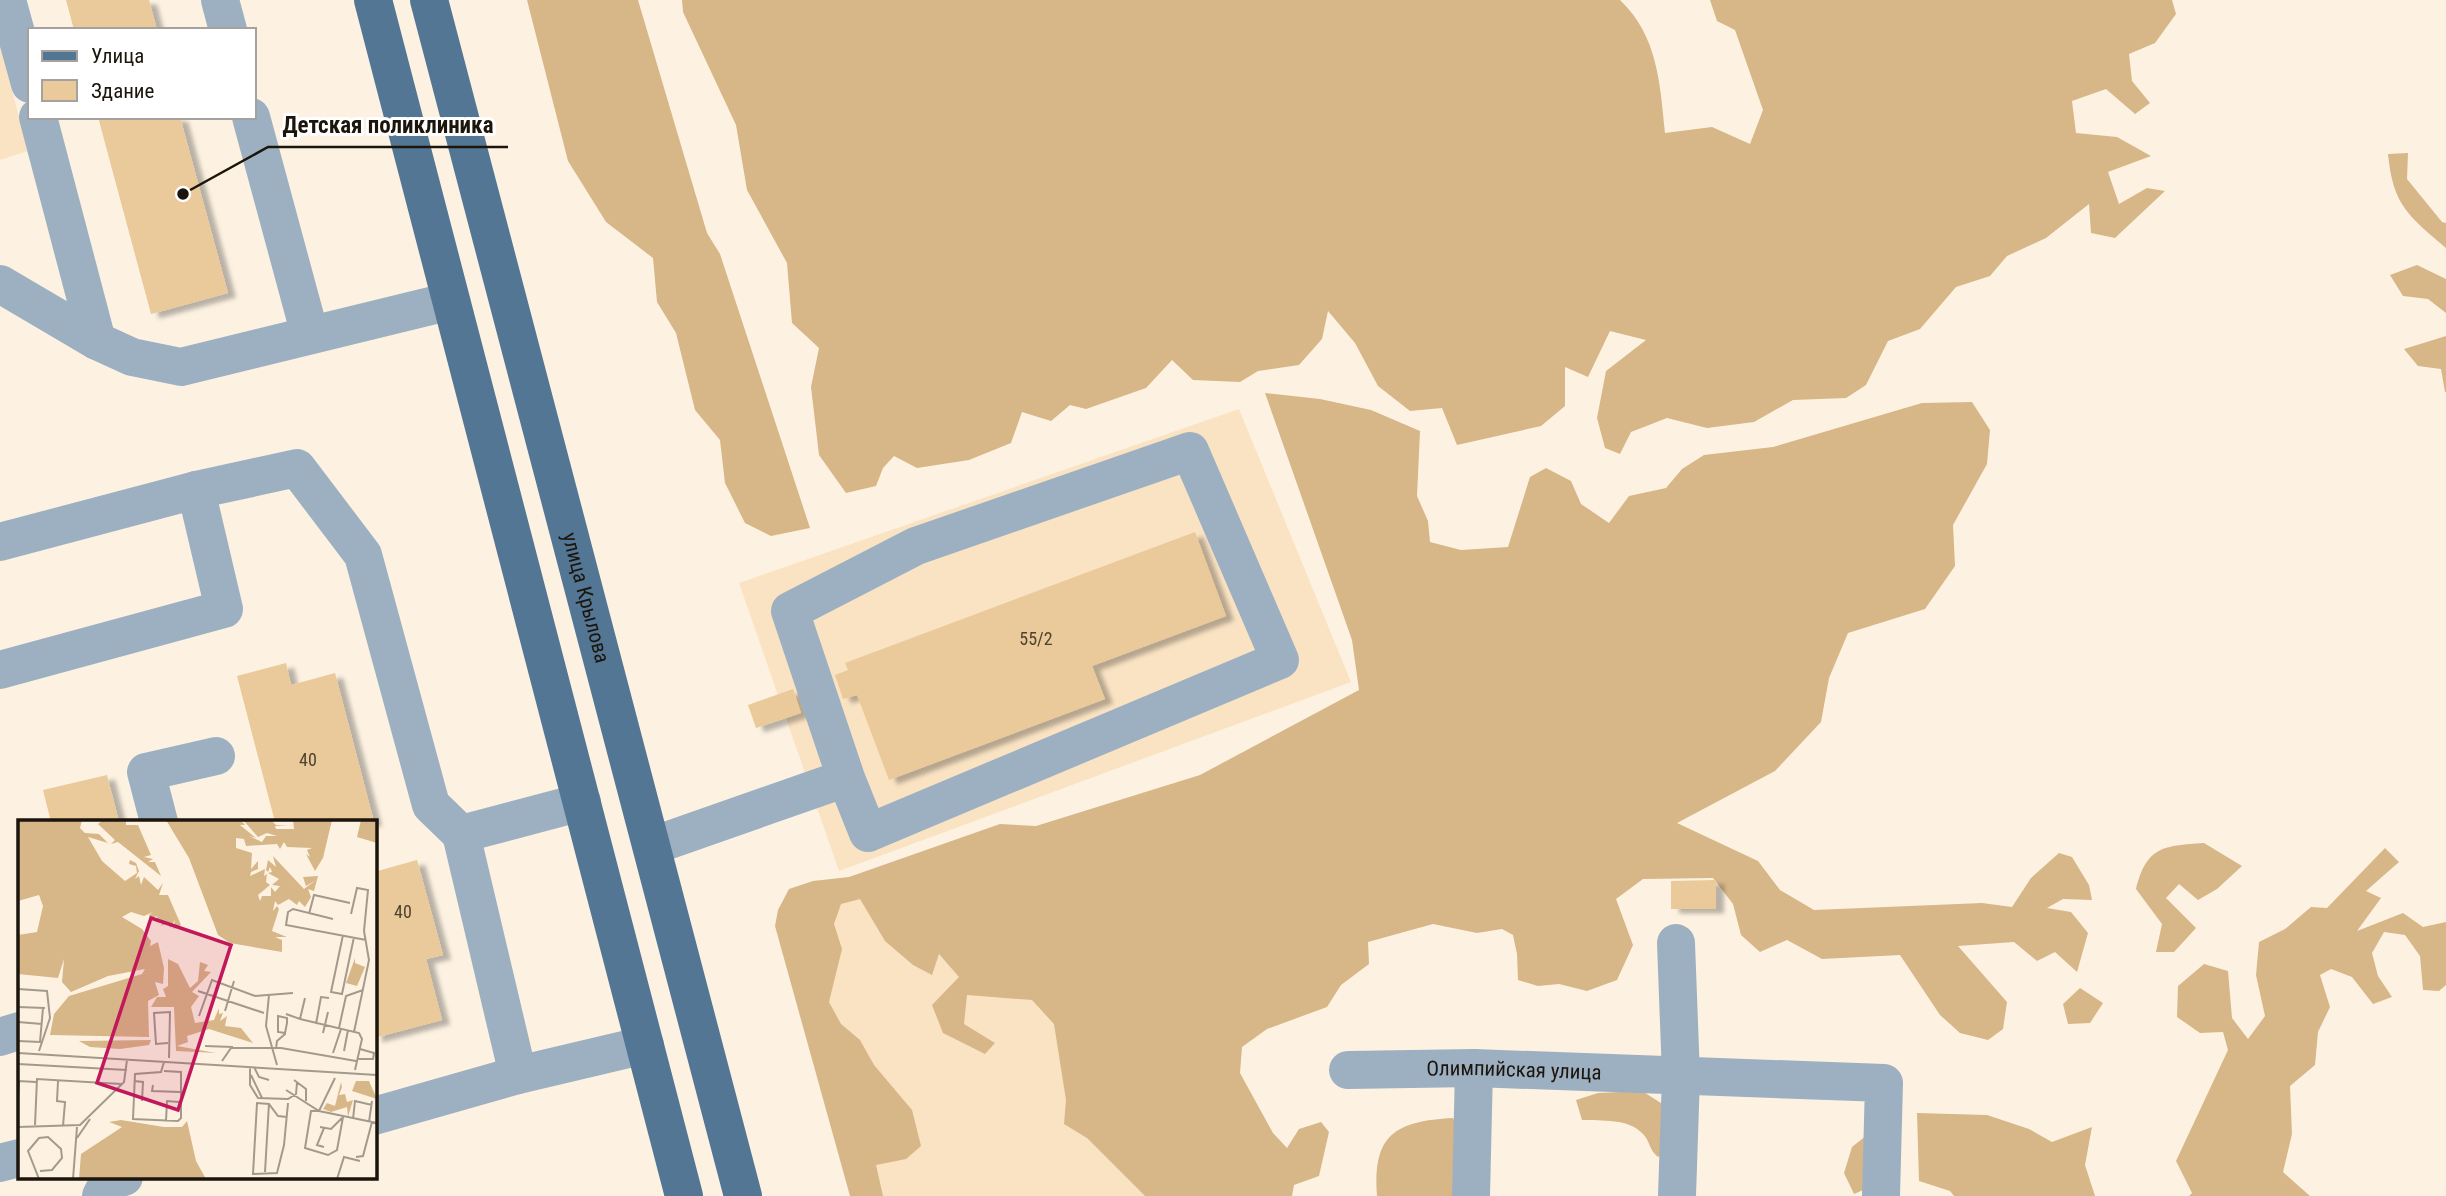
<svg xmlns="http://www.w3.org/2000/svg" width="2446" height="1196" viewBox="0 0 2446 1196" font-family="'Roboto Condensed',sans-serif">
<defs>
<filter id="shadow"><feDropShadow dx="8" dy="4.5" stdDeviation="2" flood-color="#0004"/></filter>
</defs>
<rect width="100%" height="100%" fill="#fdf2e2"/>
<g fill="#fae3c3">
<polygon points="0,45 28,151 0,160"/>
<polygon points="1239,409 1351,682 839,871 739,583"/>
<polygon points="1031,831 1087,1138 1145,1196 860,1196 782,938 840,889"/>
</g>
<g fill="#d7b687">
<polygon points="527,0 638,0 707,233 720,254 810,528 771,536 745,523 725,483 720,440 695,410 676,333 657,302 653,258 606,222 568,161"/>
<path d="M 682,0 L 1620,0 C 1658,36 1660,84 1665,133 L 1712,127 L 1750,144 L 1763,110 L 1735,30 L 1717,21 L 1710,0 L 2172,0 L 2176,14 L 2155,43 L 2129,54 L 2132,81 L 2150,103 L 2135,114 L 2106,89 L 2072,101 L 2076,133 L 2117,137 L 2151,156 L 2108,172 L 2119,204 L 2147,188 L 2165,191 L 2115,238 L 2091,233 L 2089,204 L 2046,238 L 2007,256 L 1990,276 L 1956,287 L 1920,329 L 1888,341 L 1866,385 L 1846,398 L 1793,400 L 1754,422 L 1707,428 L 1667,418 L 1631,432 L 1620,454 L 1605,448 L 1597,418 L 1606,371 L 1646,340 L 1610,331 L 1588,377 L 1565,367 L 1565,406 L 1541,426 L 1457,445 L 1442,408 L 1410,411 L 1378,386 L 1355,343 L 1328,311 L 1322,339 L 1299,365 L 1258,371 L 1240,382 L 1193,380 L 1172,360 L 1146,388 L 1086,409 L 1070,405 L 1051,421 L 1022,412 L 1011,443 L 969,460 L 917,468 L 894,456 L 883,468 L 876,486 L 846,493 L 819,455 L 811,387 L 819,348 L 792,323 L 787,263 L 747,190 L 736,125 L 683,12 Z"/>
<path d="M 2408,153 L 2407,179 L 2442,222 L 2446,223 L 2446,248 C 2409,216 2393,206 2388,154 Z"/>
<polygon points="2417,265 2446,279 2446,313 2428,299 2403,296 2390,275"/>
<polygon points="2446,336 2446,392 2445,392 2441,369 2418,366 2404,349"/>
<polygon points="1265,393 1320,399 1371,410 1420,431 1417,496 1428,521 1430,542 1461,550 1508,547 1530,477 1546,468 1571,481 1581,504 1609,523 1629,496 1666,488 1682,469 1704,455 1773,447 1922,403 1972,402 1990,430 1987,464 1953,525 1955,566 1925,609 1848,633 1829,678 1821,722 1775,771 1677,823 1758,861 1780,890 1814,910 1982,903 2012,907 2031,878 2059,853 2072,857 2089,885 2092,900 2063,899 2047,908 2071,912 2088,933 2077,972 2055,952 2037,961 2014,942 1958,946 2007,1002 2003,1029 1988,1040 1960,1033 1940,1015 1900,955 1822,959 1787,940 1760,952 1741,935 1733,904 1713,878 1643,879 1616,899 1633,945 1617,980 1587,991 1559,984 1538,986 1518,980 1517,954 1513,935 1502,929 1477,933 1433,924 1368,942 1369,964 1341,985 1327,1007 1267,1029 1242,1047 1240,1073 1273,1133 1287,1148 1299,1129 1321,1122 1329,1132 1319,1176 1294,1185 1292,1196 1145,1196 1087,1138 1064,1124 1066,1100 1054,1024 1032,1000 967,995 964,1024 995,1043 985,1054 943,1033 932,1005 959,977 939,954 932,975 913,965 885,941 860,899 841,904 834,924 842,949 829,1002 841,1024 860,1040 874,1065 912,1110 921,1146 906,1159 876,1165 883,1196 850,1196 775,926 778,910 789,889 813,881 849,877 1000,824 1036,826 1200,775 1359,690 1352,640"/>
<path d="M 2204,843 L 2242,866 L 2217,889 L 2198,900 L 2179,884 L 2166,898 L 2196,928 L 2174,952 L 2156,952 L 2162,924 L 2136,889 C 2147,846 2163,846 2204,843 Z"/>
<polygon points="2385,848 2399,862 2366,891 2381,898 2357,931 2403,913 2423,927 2446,922 2446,985 2439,991 2423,990 2420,956 2405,935 2384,932 2372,953 2378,976 2392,997 2373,1004 2352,977 2331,969 2320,975 2330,1007 2318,1032 2315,1065 2290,1086 2292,1134 2283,1172 2310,1196 2189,1196 2192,1193 2176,1161 2228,1050 2223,1032 2200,1033 2177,1017 2178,986 2204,964 2228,971 2232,1018 2248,1039 2265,1016 2256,975 2259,942 2285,929 2311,907 2327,908"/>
<polygon points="2080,988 2103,1003 2090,1023 2068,1024 2063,1004"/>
<path d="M 1642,1091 L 1672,1110 L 1672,1150 L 1658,1157 C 1649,1150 1650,1141 1643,1134 C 1628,1118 1602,1121 1582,1120 L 1576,1100 L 1598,1093 Z"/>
<polygon points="1917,1113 1987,1115 2029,1129 2052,1142 2092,1127 2085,1165 2095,1196 1954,1196 1950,1191 1919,1181"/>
<path d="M 1453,1118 L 1465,1141 L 1462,1196 L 1377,1196 C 1372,1135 1395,1121 1453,1118 Z"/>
<polygon points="1867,1135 1870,1187 1854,1194 1844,1173 1852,1147"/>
</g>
<g fill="#eac99a" filter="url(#shadow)">
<polygon points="66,0 149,0 157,30 74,30"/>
<polygon points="98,117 180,117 228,293 151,314"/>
<polygon points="1195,532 1226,616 1092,666 1105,699 889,780 857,695 843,699 835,675 848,670 845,663"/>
<polygon points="286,663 291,685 335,673 374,822 275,822 237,676"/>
<polygon points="793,689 801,713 756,728 748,705"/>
<polygon points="107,775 119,822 51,822 43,790"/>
<polygon points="417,860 443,955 426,959 442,1020 374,1038 374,872"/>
<polygon points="1716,880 1716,909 1671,909 1671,881"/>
</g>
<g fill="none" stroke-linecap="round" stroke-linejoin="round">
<g stroke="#9db0c1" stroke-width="38">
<polyline points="7,0 30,84"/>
<polyline points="220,0 228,30"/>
<polyline points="38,117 97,341"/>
<polyline points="251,117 310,335"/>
<polyline points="0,284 97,341 132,357 181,367 451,301"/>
<polyline points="0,542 196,490 297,468 363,555 431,805 461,834 582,802"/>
<polyline points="0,670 224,609 196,490"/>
<polyline points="159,822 146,772 216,756"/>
<polyline points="652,846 846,778 868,833 1280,660 1190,451 916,546 790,611 846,778"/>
<polyline points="1676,943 1681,1076 1677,1196"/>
<polyline points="0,1037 19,1031"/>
<path id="s1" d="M 1348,1070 L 1474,1068 L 1884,1083 L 1881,1196"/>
<polyline points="518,1075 645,1045"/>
<polyline points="374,1116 518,1075 461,834"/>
<polyline points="0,1163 19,1158"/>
<polyline points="101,1196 109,1181 124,1177"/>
<polyline points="1471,1196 1474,1068"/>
</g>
<g stroke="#547695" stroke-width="38">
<polyline points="373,0 684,1196"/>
<path id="s2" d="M 429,0 L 743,1196"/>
</g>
</g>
<g text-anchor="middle" stroke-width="6" stroke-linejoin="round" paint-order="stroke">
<g font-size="18" fill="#4f4230">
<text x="1036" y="645">55/2</text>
<text x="308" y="766">40</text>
<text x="403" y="918">40</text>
</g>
<g font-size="21" fill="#1b150c" stroke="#fff">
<text dy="7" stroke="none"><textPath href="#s2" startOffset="618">улица Крылова</textPath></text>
<text dy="7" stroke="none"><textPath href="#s1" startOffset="166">Олимпийская улица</textPath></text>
</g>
</g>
<g transform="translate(18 820)">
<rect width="359" height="359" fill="#fdf2e2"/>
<path d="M 0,0 L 64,0 L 62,8 L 67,13 L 81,14 L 90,23 L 70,17 L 84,41 L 107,61 L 119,53 L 118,46 L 111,44 L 112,40 L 118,43 L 121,51 L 117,59 L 121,56 L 123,65 L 126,57 L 140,70 L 145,63 L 141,75 L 150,75 L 163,105 L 155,109 L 157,100 L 152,108 L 151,103 L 142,106 L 148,101 L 144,104 L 138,96 L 134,100 L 131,95 L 135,92 L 126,96 L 113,92 L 104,97 L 124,109 L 133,121 L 132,126 L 140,122 L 146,148 L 145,164 L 137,162 L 141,175 L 130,181 L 131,217 L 32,215 L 36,194 L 51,176 L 124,154 L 127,149 L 90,156 L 53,172 L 44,162 L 46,139 L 40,158 L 0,154 L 0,115 L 19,112 L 25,86 L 21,75 L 0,81 ZM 85,0 L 108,0 L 108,5 L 120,5 L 133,35 L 126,37 L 135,39 L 130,42 L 137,42 L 143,56 L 100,22 L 93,24 L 97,20 L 80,4 ZM 148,0 L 223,0 L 227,5 L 222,5 L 238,18 L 231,16 L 244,22 L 248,16 L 259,16 L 249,13 L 240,17 L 225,0 L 253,0 L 258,5 L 270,5 L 257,6 L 258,9 L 276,9 L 275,0 L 314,0 L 305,38 L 297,51 L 288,34 L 292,37 L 289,30 L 294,28 L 269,27 L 266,22 L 262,29 L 259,24 L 228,26 L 226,19 L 218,18 L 218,28 L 234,33 L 233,49 L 240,41 L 240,49 L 233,52 L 232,56 L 247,49 L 246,56 L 249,54 L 248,62 L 252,65 L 240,75 L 242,81 L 244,76 L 253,76 L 253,67 L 257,72 L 262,66 L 254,65 L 261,59 L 250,53 L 254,52 L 252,47 L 250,52 L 248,50 L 250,40 L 258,47 L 255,36 L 286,69 L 298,60 L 288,66 L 285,57 L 300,56 L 296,71 L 290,69 L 293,77 L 287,87 L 281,81 L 279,85 L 271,79 L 260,85 L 257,81 L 255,91 L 259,86 L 261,89 L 254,111 L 269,117 L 257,117 L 264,120 L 264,132 L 212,123 L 200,115 L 171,38 ZM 343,0 L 359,0 L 359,23 L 339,17 ZM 337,138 L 337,143 L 347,147 L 339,166 L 328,163 ZM 150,139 L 160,144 L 172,168 L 180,161 L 182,142 L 190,145 L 186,151 L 193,152 L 174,172 L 181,176 L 173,187 L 177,203 L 196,200 L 201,188 L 201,194 L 205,193 L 202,201 L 209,196 L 207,206 L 223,208 L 235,223 L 191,209 L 169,216 L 170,222 L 159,226 L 198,233 L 158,231 L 156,187 L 133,187 L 139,177 L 148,177 L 145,169 L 150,166 ZM 133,220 L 131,225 L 102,229 L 72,227 L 61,221 ZM 338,261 L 351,261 L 359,279 L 334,271 ZM 323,262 L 324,267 L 321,275 L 327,274 L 329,282 L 335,280 L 330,297 L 329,287 L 313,292 L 305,289 L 309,283 L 317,286 ZM 103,300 L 146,307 L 164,307 L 169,301 L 178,341 L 188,359 L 61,359 L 63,334 L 104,307 L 91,302 Z" fill="#d7b687"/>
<path fill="none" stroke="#a39a8c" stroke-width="2" d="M 291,94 L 296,75 L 332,83M 333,94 L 339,68 L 350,70 L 346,111 L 351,140 L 336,212M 315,99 L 275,89 L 270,92 L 268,105 L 348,120M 325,115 L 313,172 L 324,174 L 336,117M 0,169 L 29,171 L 32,198 L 21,231M 180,171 L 246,193M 251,175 L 248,206 L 259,245M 0,187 L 27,188M 207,191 L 216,161M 268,194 L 282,199 L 287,178M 181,196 L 194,160 L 237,176 L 275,173M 282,199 L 341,213 L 344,219 L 337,250M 0,202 L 24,204M 298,204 L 303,177 L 311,178M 321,208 L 328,176 L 345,170M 305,213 L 310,192M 0,221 L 22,222 L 25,188M 150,223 L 138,224 L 136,193 L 152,192 L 151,238M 187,226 L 215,227M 258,229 L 259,221 L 267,214 L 267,213 L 269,203 L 269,198 L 260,196 L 260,212 L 267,213M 326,231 L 330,210M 0,233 L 359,255M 315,233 L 323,209M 340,239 L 355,239 L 356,233 L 342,229M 204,241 L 213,228 L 263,228 L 338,241M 0,244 L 109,250M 232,247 L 232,265 L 240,278 L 270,279 L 278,274 L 279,263M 236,247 L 241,257 L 251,260M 146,251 L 163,252 L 163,298 L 160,301 L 115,299 L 117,254 L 143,252 L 146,242M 233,255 L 244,278M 317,258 L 301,291 L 293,291 L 287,328 L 310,335 L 319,330 L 325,297M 276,260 L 288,269 L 288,281M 40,261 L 39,281 L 47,282 L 45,306M 116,261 L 125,262 L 124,281M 135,265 L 134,271 L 162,272M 268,270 L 301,291 L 359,303M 0,277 L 1,261 L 18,262M 269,297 L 260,296 L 251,284 L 239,283 L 235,354 L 259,353 L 266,325 L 270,283M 335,299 L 337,281 L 354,285M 148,301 L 149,281 L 161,282M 351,302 L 354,281M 17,305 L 19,259 L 103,264M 0,307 L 62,305 L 106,262 L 109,240M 302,307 L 313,309 L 324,298M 306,308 L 299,325 L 306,327M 59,318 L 72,299M 338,337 L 345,336 L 354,302M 247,352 L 251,283M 21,359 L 10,331 L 21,318 L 30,317 L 43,329 L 44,338 L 34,350 L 22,351M 55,359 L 59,307M 319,359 L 326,337 L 342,341"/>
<path fill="#c2185b" fill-opacity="0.15" stroke="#c2185b" stroke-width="3.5" d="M 133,98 L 213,125 L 160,290 L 79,263 Z"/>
<rect width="359" height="359" fill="none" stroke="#1b150c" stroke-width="3.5"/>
</g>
<path fill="none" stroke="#1b150c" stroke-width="2.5" d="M183 194L268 147H508"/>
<circle fill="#1b150c" stroke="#fff" stroke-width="2.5" cx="183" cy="194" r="7"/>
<g font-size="23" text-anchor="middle" font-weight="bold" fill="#1b150c" stroke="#fff" stroke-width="6" stroke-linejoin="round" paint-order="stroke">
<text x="388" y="133">Детская поликлиника</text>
</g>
<rect x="28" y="28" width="228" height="91" fill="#ffffff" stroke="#a4a19e" stroke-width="2"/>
<rect x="42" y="51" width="35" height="10" fill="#547695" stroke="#a4a19e" stroke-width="2"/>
<text x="91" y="63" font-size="21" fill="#1b150c">Улица</text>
<rect x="42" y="80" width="35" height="21" fill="#eac99a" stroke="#a4a19e" stroke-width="2"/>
<text x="91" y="98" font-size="21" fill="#1b150c">Здание</text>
</svg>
